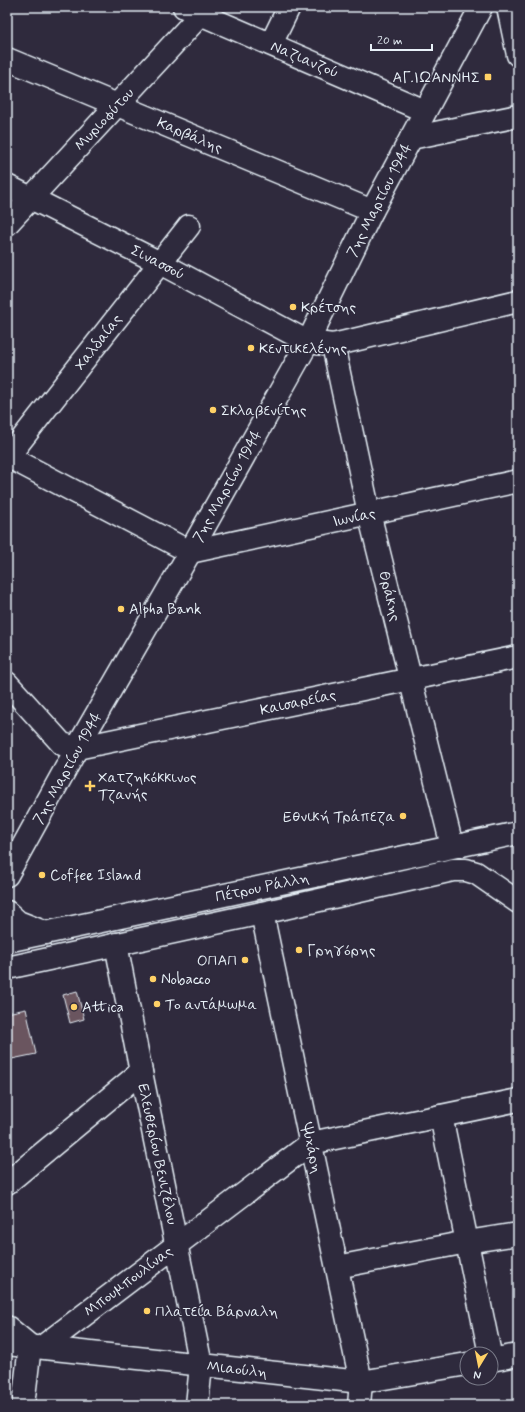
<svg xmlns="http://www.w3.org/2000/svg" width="525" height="1412" viewBox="0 0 525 1412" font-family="Mynerve,sans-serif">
<rect width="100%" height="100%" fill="#2f2a3d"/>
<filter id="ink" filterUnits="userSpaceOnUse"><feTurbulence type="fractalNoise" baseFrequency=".025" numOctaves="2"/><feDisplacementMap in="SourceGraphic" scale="8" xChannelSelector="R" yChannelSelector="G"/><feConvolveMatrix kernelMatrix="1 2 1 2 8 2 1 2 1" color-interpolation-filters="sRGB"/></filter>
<g filter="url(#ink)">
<g fill="#6b545e" stroke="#e8f1f8">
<polygon points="77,991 84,1019 70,1023 63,995"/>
<polygon points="26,1009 36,1054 7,1060 7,1013"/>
</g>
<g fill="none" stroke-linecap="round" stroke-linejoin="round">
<defs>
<g id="minor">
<polyline points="184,7 425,111"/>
<polyline points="508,7 518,55"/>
<polyline points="271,44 289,7"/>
<polyline points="7,59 372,211"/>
<polyline points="411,138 518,116"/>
<polyline points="7,186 160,263 308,342 333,345 518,301"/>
<polyline points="7,224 201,14"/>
<polyline points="333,345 369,513 452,846"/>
<polyline points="7,456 190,552 518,481"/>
<polyline points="7,458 189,226"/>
<polyline points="7,683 62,744 77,748 518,657"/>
<polyline points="262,913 361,1382 359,1405"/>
<polyline points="116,944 141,1072 201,1365 197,1405"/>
<polyline points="441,1116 490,1354"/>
<polyline points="7,1183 141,1072"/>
<polyline points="337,1267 467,1242 518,1234"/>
<polyline points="7,1327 30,1346 23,1405"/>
<polyline points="7,1344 361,1382 467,1364"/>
<polyline points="42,1347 311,1143 518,1100"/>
<polyline points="491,1360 518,1355"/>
</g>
<g id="major">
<polyline points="7,875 77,748 190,552 308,342 372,211 481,7"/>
<polyline points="7,912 18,922 46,933"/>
<polyline points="7,941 518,833"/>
<polyline points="7,968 262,913 453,870 466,870 476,873 518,902"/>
</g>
</defs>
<use href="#minor" stroke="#e8f1f8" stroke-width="25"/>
<use href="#major" stroke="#e8f1f8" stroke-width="25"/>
<use href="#minor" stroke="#2f2a3d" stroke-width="22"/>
<use href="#major" stroke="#2f2a3d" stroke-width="22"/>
</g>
</g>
<g fill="#ffd166" stroke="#2f2a3d" stroke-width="1.5">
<rect x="484" y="73" width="8" height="8" rx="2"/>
<circle cx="293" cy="307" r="4"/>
<circle cx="251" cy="348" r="4"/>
<circle cx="213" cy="410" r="4"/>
<circle cx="121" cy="609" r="4"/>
<path d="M88 780h4v4h4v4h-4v4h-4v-4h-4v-4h4z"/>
<circle cx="403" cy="816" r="4"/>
<circle cx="42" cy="875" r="4"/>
<circle cx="299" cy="950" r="4"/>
<circle cx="245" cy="960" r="4"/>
<circle cx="153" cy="979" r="4"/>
<circle cx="157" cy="1004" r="4"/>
<circle cx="74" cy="1007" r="4"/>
<circle cx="147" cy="1311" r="4"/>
</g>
<g text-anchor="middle" stroke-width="3" stroke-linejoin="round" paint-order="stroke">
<g font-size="15" fill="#e8f1f8" stroke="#2f2a3d">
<text transform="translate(305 59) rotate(23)" y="5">Ναζιανζού</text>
<text transform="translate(104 119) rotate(-47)" y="5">Μυριοφύτου</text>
<text transform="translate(190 135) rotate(23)" y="5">Καρβάλης</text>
<text transform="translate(379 200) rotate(-63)" y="5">7ης Μαρτίου 1944</text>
<text transform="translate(158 262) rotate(27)" y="5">Σινασσού</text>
<text transform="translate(98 342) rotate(-52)" y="5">Χαλδαίας</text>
<text transform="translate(227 486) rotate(-61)" y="5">7ης Μαρτίου 1944</text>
<text transform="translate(354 517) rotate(-12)" y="5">Ιωνίας</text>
<text transform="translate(390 596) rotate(76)" y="5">Θράκης</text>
<text transform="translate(298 702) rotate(-12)" y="5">Καισαρείας</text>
<text transform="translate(67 768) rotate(-61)" y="5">7ης Μαρτίου 1944</text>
<text transform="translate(262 887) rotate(-12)" y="5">Πέτρου Ράλλη</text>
<text transform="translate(312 1148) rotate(78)" y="5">Ψυχάρη</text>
<text transform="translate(158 1154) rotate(78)" y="5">Ελευθερίου Βενιζέλου</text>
<text transform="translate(128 1281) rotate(-37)" y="5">Μπουμπουλίνας</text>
<text transform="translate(237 1369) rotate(6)" y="5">Μιαούλη</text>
</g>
<g font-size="15" fill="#e8f1f8" stroke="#2f2a3d" text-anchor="start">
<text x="480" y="82" text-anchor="end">ΑΓ.ΙΩΑΝΝΗΣ</text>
<text x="301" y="312">Κρέτσης</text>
<text x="259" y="353">Κεντικελένης</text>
<text x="221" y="415">Σκλαβενίτης</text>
<text x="129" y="614">Alpha Bank</text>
<text x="98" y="782">Χατζηκόκκινος<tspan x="98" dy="17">Τζανής</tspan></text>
<text x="395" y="821" text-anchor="end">Εθνική Τράπεζα</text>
<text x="50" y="880">Coffee Island</text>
<text x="307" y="955">Γρηγόρης</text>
<text x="237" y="965" text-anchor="end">ΟΠΑΠ</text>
<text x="161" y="984">Nobacco</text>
<text x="165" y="1009">Το αντάμωμα</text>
<text x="82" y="1012">Attica</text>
<text x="155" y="1316">Πλατεία Βάρναλη</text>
</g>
</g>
<rect width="525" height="1412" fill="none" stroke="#2f2a3d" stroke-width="24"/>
<rect x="12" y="12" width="501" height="1388" fill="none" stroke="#e8f1f8" stroke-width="1.5" filter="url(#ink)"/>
<g transform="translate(479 1366) rotate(190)"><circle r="19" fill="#2f2a3d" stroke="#797a88"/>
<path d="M0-3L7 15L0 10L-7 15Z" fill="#ffd166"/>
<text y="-6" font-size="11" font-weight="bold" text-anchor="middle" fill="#e8f1f8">N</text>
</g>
<path d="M371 44v6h61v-6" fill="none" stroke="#e8f1f8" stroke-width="2"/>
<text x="377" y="44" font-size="12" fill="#e8f1f8" stroke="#2f2a3d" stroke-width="3" paint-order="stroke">20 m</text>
</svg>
